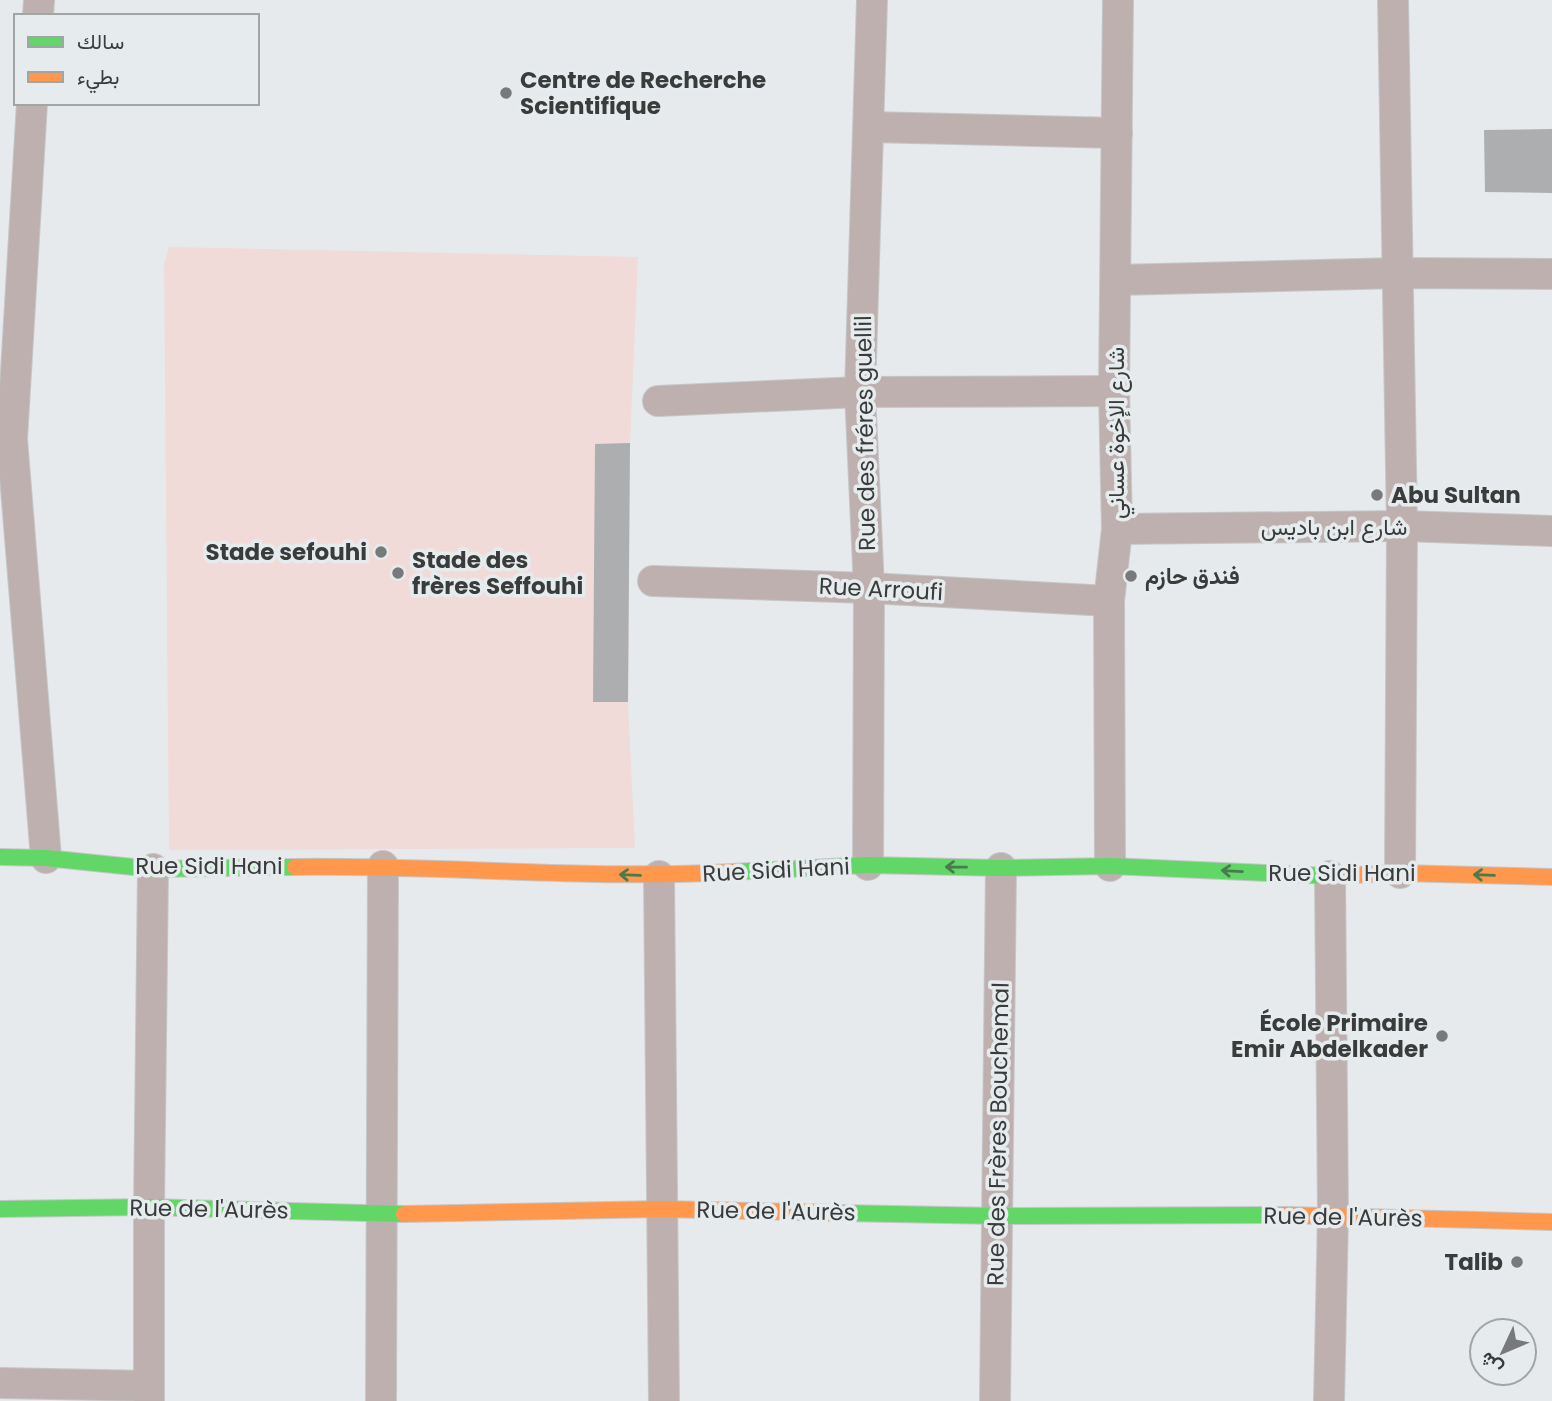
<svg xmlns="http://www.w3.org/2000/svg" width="1552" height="1401" viewBox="0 0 1552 1401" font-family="Poppins,Vazirmatn,sans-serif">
<rect width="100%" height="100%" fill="#e7eaec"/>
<polygon fill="#f0dbd8" points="169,247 638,257 630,443 628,702 635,848 169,850 164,264"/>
<g fill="#acaeaf">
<polygon points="1552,129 1552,193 1485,192 1484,130"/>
<polygon points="630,443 628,702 593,702 595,444"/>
</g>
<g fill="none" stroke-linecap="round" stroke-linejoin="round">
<defs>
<g id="street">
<polyline points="1393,0 1402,526 1400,873"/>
<polyline points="38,16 39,0"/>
<polyline points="32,103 12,439 46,858"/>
<polyline points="870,127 1117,133"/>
<polyline points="1116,280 1399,273 1552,274"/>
<polyline points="658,401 860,392 1114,391"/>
<polyline points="1117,529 1402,526 1552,531"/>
<polyline points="653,581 869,588 1109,601"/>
<polyline points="868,865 869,588 860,392 872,0"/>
<polyline points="1110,866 1109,601 1117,529 1114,391 1118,0"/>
<polyline points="659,876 664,1401"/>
<polyline points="0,1383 149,1386"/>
<polyline points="149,1401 149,1207 153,869"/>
<polyline points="381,1401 383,866"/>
<polyline points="995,1401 1001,868"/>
<polyline points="1329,1401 1333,1215 1330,876"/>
</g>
<g id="fast">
<polyline points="0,857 46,858 153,869 295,867"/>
<polyline points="732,872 868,865 1001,868 1110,866 1330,876"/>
<polyline points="0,1209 149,1207 404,1214"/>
<polyline points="841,1213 998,1216 1286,1215"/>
</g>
<g id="slow">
<path d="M 295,867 C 441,865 586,880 732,872"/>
<polyline points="1330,876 1400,873 1552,877"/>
<polyline points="404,1214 661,1209 841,1213"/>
<polyline points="1286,1215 1552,1222"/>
</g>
</defs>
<use href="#street" stroke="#c5c7c8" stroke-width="32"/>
<use href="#fast" stroke="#c5c7c8" stroke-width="18"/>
<use href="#slow" stroke="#c5c7c8" stroke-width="18"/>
<use href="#street" stroke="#beb0af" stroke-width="30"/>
<use href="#fast" stroke="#63d668" stroke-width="16"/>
<use href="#slow" stroke="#ff974d" stroke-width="16"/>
</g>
<defs><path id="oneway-shaft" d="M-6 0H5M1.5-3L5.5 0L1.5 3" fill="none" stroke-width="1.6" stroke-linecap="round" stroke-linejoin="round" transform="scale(1.75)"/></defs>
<g stroke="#4a7a4e">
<use href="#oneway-shaft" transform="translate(956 867) rotate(-179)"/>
<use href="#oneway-shaft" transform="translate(1232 871) rotate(-177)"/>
<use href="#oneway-shaft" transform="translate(630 875) rotate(-178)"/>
<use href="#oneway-shaft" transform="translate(1484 875) rotate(-178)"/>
</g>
<g fill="#77797a" stroke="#e6ebed" stroke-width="2.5">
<circle cx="506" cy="93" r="7"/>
<circle cx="1377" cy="495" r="7"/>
<circle cx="381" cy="552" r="7"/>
<circle cx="398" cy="573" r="7"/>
<circle cx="1131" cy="576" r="7"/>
<circle cx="1442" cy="1036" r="7"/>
<circle cx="1517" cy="1262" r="7"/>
</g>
<g text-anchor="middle" stroke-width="7" stroke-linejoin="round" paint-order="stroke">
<g font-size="23" font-weight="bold" fill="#3a3c3c" stroke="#e6ebed" text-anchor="start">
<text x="520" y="88">Centre de Recherche<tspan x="520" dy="26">Scientifique</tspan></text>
<text x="1391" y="503">Abu Sultan</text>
<text x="367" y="560" text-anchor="end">Stade sefouhi</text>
<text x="412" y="568">Stade des<tspan x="412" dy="26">frères Seffouhi</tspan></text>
<text x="1145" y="584">فندق حازم</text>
<text x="1428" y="1031" text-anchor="end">École Primaire<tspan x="1428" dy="26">Emir Abdelkader</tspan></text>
<text x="1503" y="1270" text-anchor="end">Talib</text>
</g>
<g font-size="23" fill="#3a3c3c" stroke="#e6ebed">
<text transform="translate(865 433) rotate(-91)" y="8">Rue des fréres guellil</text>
<text transform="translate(1116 433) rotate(-90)" y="8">شارع الإخوة عساني</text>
<text x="1334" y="535">شارع ابن باديس</text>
<text transform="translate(881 589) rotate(3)" y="8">Rue Arroufi</text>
<text x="209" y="874">Rue Sidi Hani</text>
<text transform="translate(776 870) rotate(-3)" y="8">Rue Sidi Hani</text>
<text x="1342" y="881">Rue Sidi Hani</text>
<text transform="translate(998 1134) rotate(-89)" y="8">Rue des Frères Bouchemal</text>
<text transform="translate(209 1209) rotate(1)" y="8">Rue de l'Aurès</text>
<text transform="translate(776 1211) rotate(1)" y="8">Rue de l'Aurès</text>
<text transform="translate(1343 1217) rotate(1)" y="8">Rue de l'Aurès</text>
</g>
</g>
<rect x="14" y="14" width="245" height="91" fill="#e6ebed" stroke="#a1a5a6" stroke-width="2"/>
<rect x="28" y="37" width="35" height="10" fill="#63d668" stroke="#a1a5a6" stroke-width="2"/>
<text x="77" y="49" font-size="21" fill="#3a3c3c">سالك</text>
<rect x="28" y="72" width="35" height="10" fill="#ff974d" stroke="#a1a5a6" stroke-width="2"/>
<text x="77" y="84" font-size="21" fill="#3a3c3c">بطيء</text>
<g transform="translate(1503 1352) rotate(226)"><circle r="33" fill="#e6ebed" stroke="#a1a5a6" stroke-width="2"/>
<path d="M0-5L12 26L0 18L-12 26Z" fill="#77797a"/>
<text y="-10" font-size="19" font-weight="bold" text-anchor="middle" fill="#3a3c3c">ش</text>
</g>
</svg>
